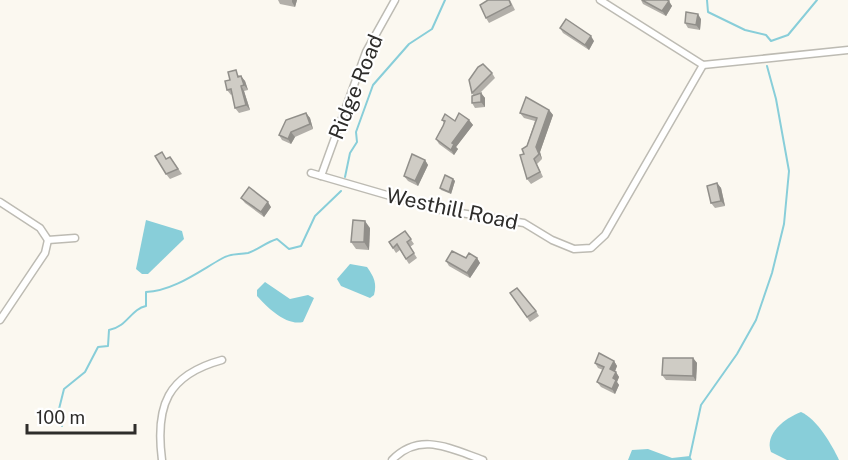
<svg xmlns="http://www.w3.org/2000/svg" width="848" height="460" viewBox="0 0 848 460" font-family="'Public Sans',sans-serif">
<rect width="100%" height="100%" fill="#fbf8f0"/>
<g fill="#88ced9">
<polygon points="146,220 182,231 184,239 148,274 142,274 136,269"/>
<path d="M 350,264 L 367,267 C 374,277 377,283 374,295 L 370,298 L 341,286 L 337,279 Z"/>
<path d="M 265,282 L 290,299 L 308,295 L 314,298 L 303,322 C 286,326 268,308 257,296 L 257,290 Z"/>
<path d="M 801,412 C 817,419 832,445 839,460 L 787,460 L 771,452 C 764,434 785,418 801,412 Z"/>
<polygon points="648,449 672,458 690,456 692,460 628,460 632,450"/>
</g>
<g fill="none" stroke-linecap="round" stroke-linejoin="round">
<g stroke="#88ced9" stroke-width="2">
<polyline points="707,0 708,12 745,30 766,35 771,41 788,35 817,0"/>
<polyline points="345,177 350,153 357,142 356,132 373,85 409,44 432,29 445,0"/>
<path d="M 62,426 L 57,417 L 64,389 L 85,372 L 98,347 L 108,346 L 109,330 C 127,327 131,309 146,306 L 146,292 C 173,291 198,272 221,259 C 230,253 238,255 248,253 C 255,251 267,242 277,239 L 289,249 L 301,246 L 315,216 L 341,191"/>
<polyline points="690,456 701,405 737,354 756,320 772,273 784,224 789,171 776,99 767,66"/>
</g>
<defs>
<g id="minor">
<polyline points="600,0 703,65 848,50"/>
<polyline points="311,173 435,209 524,223 552,240 574,249 591,248 605,235 703,65"/>
<polyline points="321,176 366,52 395,0"/>
<polyline points="0,202 40,228 48,240"/>
<polyline points="48,240 75,238"/>
<polyline points="0,320 45,253 48,240"/>
<path d="M 162,460 C 155,406 167,375 222,360"/>
<path d="M 392,460 C 420,431 451,449 483,460"/>
</g>
</defs>
<use href="#minor" stroke="#bdbbb3" stroke-width="9"/>
<use href="#minor" stroke="#fff" stroke-width="6"/>
</g>
<g fill="#b2afa9">
<polygon points="278,0 297,0 295,7 280,4"/>
<polygon points="488,0 510,0 515,10 489,23 486,18"/>
<polygon points="641,0 667,0 672,6 666,16 643,4"/>
<polygon points="701,19 700,30 688,28 685,23"/>
<polygon points="560,28 594,41 589,50 563,33"/>
<polygon points="492,73 495,78 479,94 481,93 485,98 485,107 475,108 472,103 473,95 472,93"/>
<polygon points="239,75 245,81 248,90 244,91 250,110 239,113 235,108 232,94 231,95 227,90 230,80"/>
<polygon points="549,110 553,115 540,152 542,159 537,164 543,177 531,184 527,179 524,154 535,121 524,118 520,113"/>
<polygon points="306,113 310,118 313,129 295,137 291,144 282,140 279,135"/>
<polygon points="442,120 455,121 469,120 473,125 456,147 458,149 454,155 439,144 436,139 444,123"/>
<polygon points="170,157 182,174 170,179 166,174 167,159"/>
<polygon points="425,160 428,165 418,186 408,181 404,176"/>
<polygon points="453,179 455,181 451,194 441,190 440,188"/>
<polygon points="717,183 721,188 725,206 715,208 711,203"/>
<polygon points="241,198 271,207 264,217 245,203"/>
<polygon points="370,228 369,250 356,249 351,242"/>
<polygon points="405,231 414,244 410,247 417,258 409,264 400,250 396,253 389,242"/>
<polygon points="477,258 480,263 470,278 449,266 446,261"/>
<polygon points="510,293 536,311 539,316 530,322"/>
<polygon points="693,358 697,363 696,381 666,380 662,375"/>
<polygon points="614,361 617,366 615,371 619,377 617,382 619,385 615,394 601,387 597,382 603,370 598,368 595,363"/>
</g>
<g fill="#918f8a">
<polygon points="292,0 297,0 295,7 292,2"/>
<polygon points="669,1 672,6 666,16 662,11"/>
<polygon points="698,14 701,19 700,30 696,25"/>
<polygon points="591,36 594,41 589,50 585,45"/>
<polygon points="241,76 245,81 248,90 244,85"/>
<polygon points="241,86 244,91 250,110 246,105"/>
<polygon points="481,93 485,98 485,107 481,102"/>
<polygon points="549,110 553,115 540,152 542,159 539,154 536,147"/>
<polygon points="306,113 310,118 313,129 310,124"/>
<polygon points="469,120 473,125 456,147 458,149 454,155 451,150 452,143"/>
<polygon points="291,132 295,137 291,144 288,139"/>
<polygon points="425,160 428,165 418,186 415,181"/>
<polygon points="453,179 455,181 451,194 449,192"/>
<polygon points="717,183 721,188 725,206 721,201"/>
<polygon points="268,202 271,207 264,217 261,212"/>
<polygon points="365,221 370,228 369,250 364,242"/>
<polygon points="477,258 480,263 470,278 467,273"/>
<polygon points="693,358 697,363 696,381 693,376"/>
<polygon points="614,361 617,366 614,374 610,369"/>
<polygon points="616,372 619,377 617,382 619,385 615,394 612,389 613,378"/>
</g>
<g fill="#cfccc5" stroke="#918f8a" stroke-width="1.5">
<polygon points="488,0 509,0 511,5 486,18 480,5"/>
<polygon points="642,0 667,0 669,1 662,11"/>
<polygon points="686,12 698,14 696,25 685,23"/>
<polygon points="566,19 591,36 585,45 560,28"/>
<polygon points="483,64 492,73 472,93 469,80 478,67"/>
<polygon points="236,70 238,77 241,76 244,85 241,86 246,105 235,108 231,89 227,90 225,81 230,80 228,72"/>
<polygon points="481,93 481,102 472,103 472,96"/>
<polygon points="526,97 549,110 536,147 539,154 534,159 540,172 527,179 520,155 524,154 522,149 527,146 537,118 520,113"/>
<polygon points="306,113 310,124 291,132 288,139 279,135 286,120"/>
<polygon points="459,113 469,120 452,143 454,144 451,150 436,139 443,126 445,121 442,120 445,114 455,121"/>
<polygon points="162,152 166,159 170,157 178,169 166,174 155,156"/>
<polygon points="412,154 425,160 415,181 404,176"/>
<polygon points="445,175 453,179 449,192 440,188"/>
<polygon points="717,183 721,201 711,203 707,186"/>
<polygon points="249,187 268,202 261,212 241,198"/>
<polygon points="353,220 365,221 364,242 351,242"/>
<polygon points="405,231 411,239 407,242 414,253 406,259 397,244 393,248 389,242"/>
<polygon points="452,251 466,258 469,253 477,258 467,273 446,261"/>
<polygon points="517,288 536,311 527,317 510,293"/>
<polygon points="599,353 614,361 610,369 616,372 613,378 616,380 612,389 597,382 604,367 595,363"/>
<polygon points="663,358 693,358 693,376 662,375"/>
</g>
<g text-anchor="middle" stroke-width="4.5" stroke-linejoin="round" paint-order="stroke">
<g font-size="21" fill="#2e2d2b" stroke="#fff">
<text transform="translate(356 87) rotate(-68)" y="7">Ridge Road</text>
<text transform="translate(452 209) rotate(12)" y="7">Westhill Road</text>
</g>
</g>
<path d="M27 424v9h108v-9" fill="none" stroke="#2e2d2b" stroke-width="3"/>
<text x="36" y="424" font-size="18" fill="#2e2d2b" stroke="#ffffff" stroke-width="4.5" paint-order="stroke">100 m</text>
</svg>
